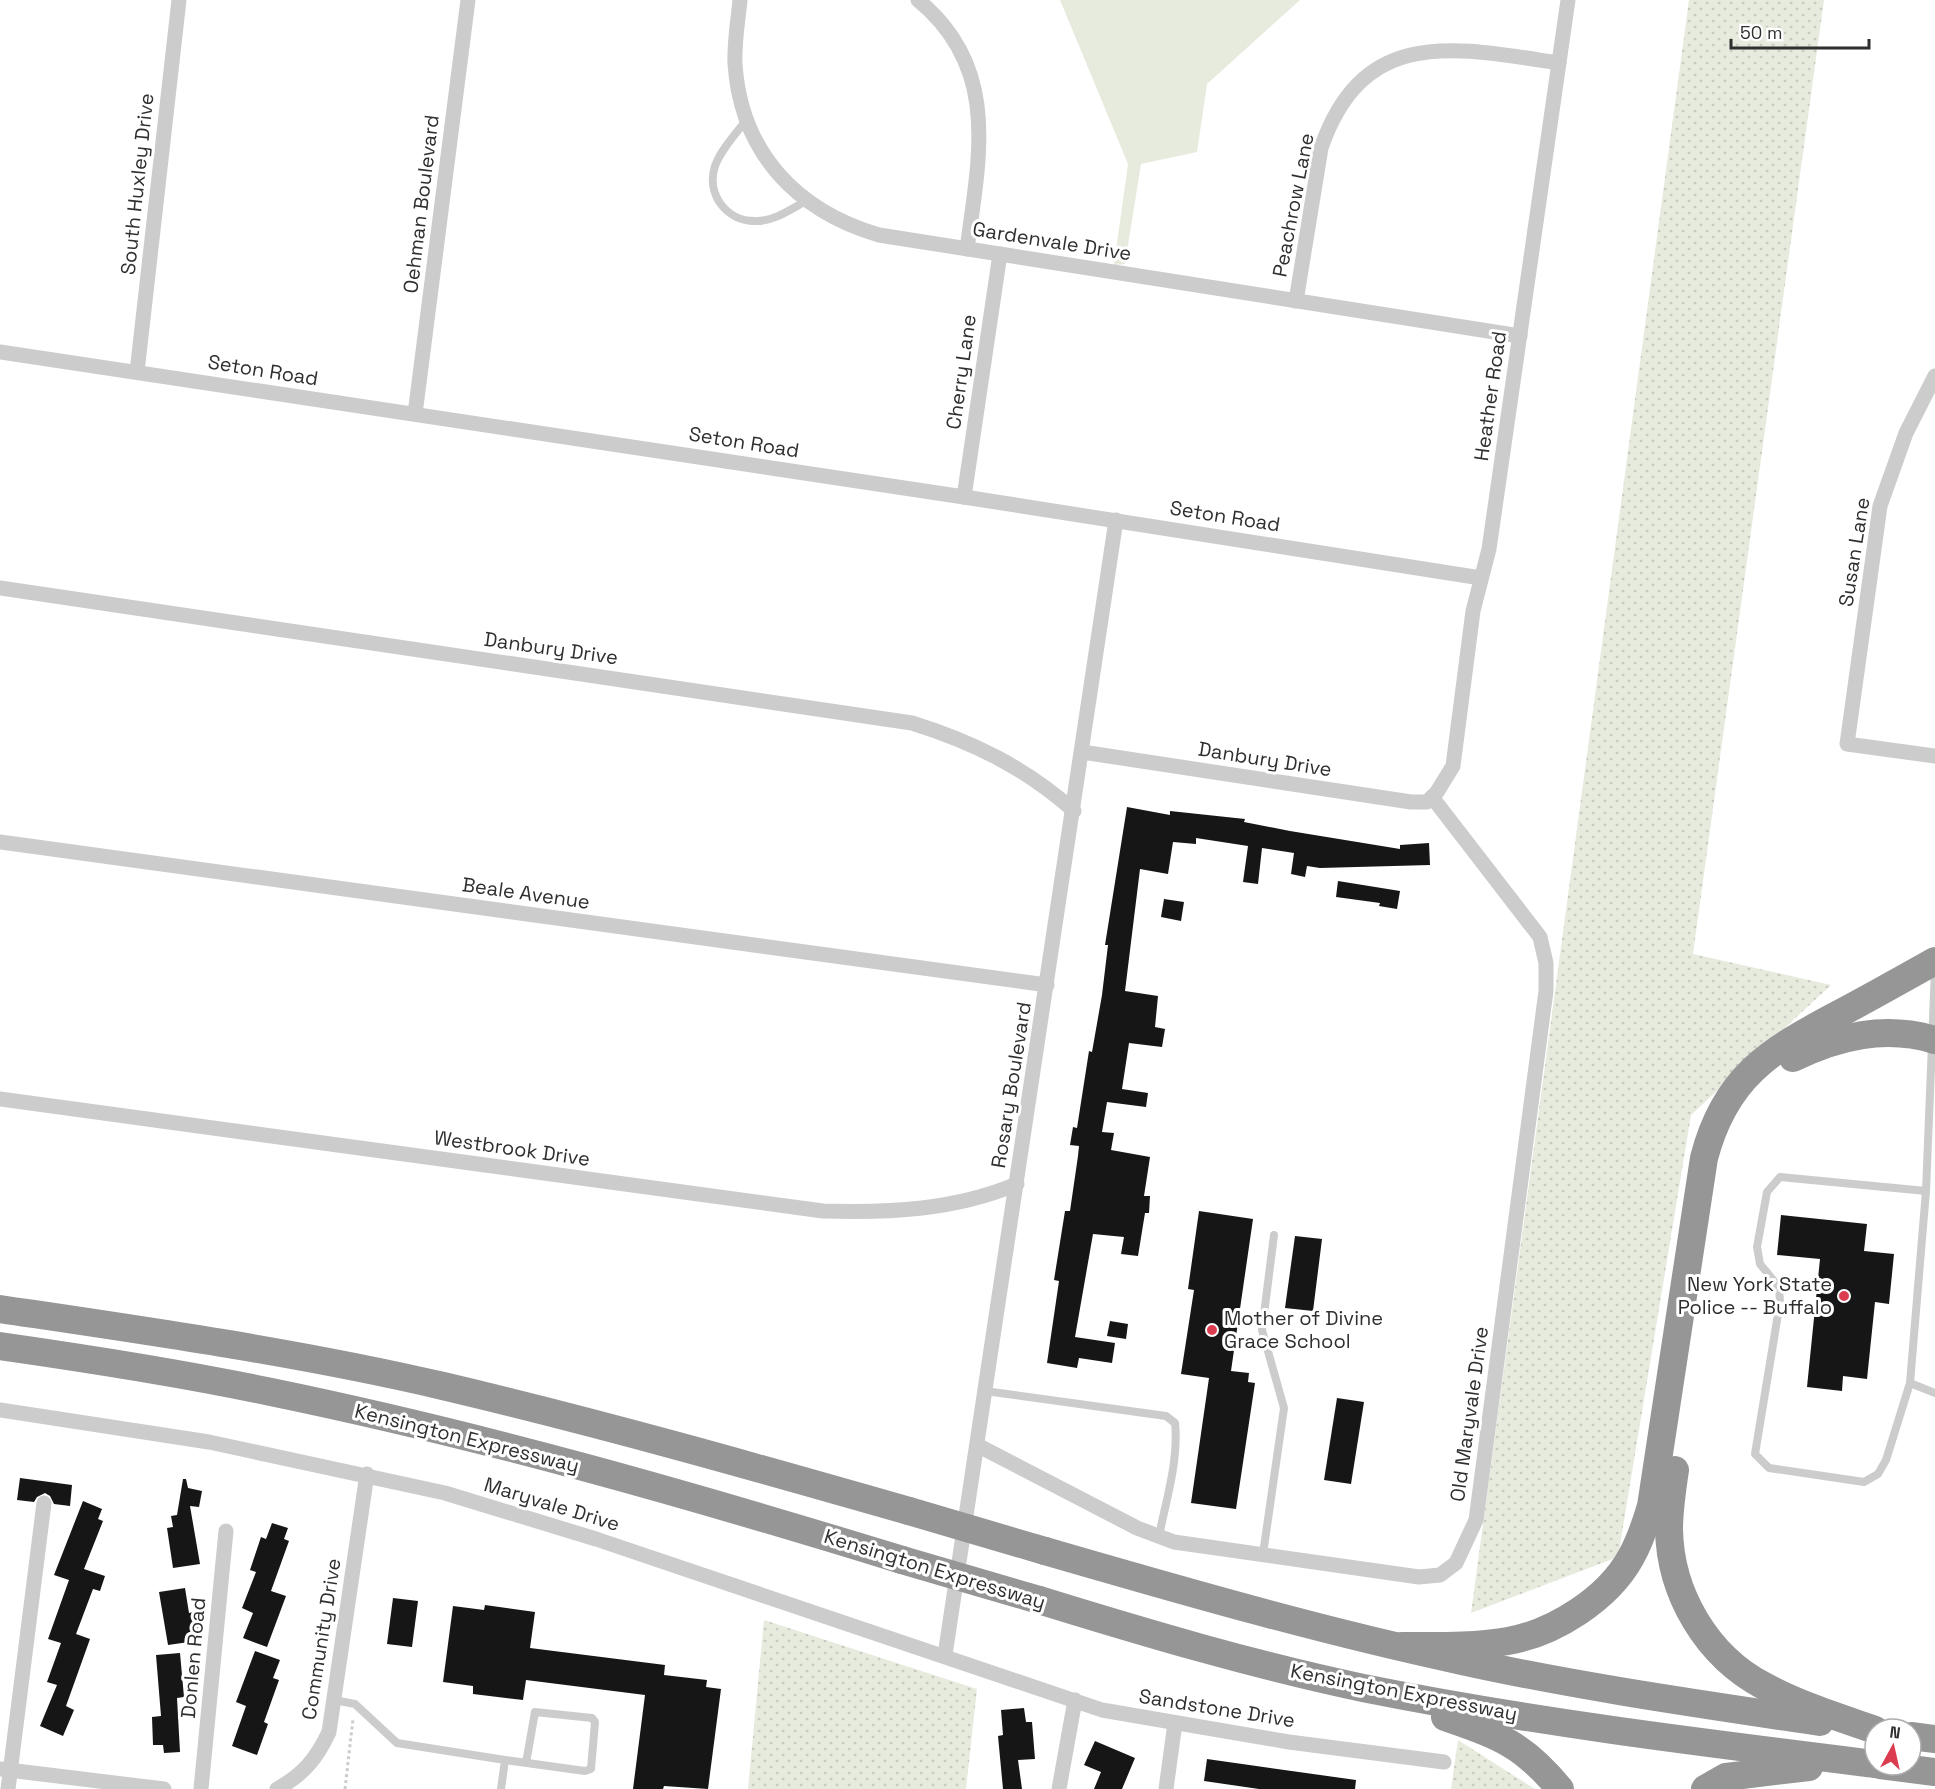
<svg xmlns="http://www.w3.org/2000/svg" width="1935" height="1789" viewBox="0 0 1935 1789" font-family="'Space Grotesk',sans-serif">
<defs>
<pattern id="grass-dots" width="8" height="8" patternUnits="userSpaceOnUse" patternTransform="scale(1.5)"><rect width="8" height="8" fill="#e6ebde"/><path d="M2 2h.1M6 6h.1" fill="none" stroke="#c6cabf" stroke-width="1.8" stroke-linecap="round"/></pattern>
</defs>
<rect width="100%" height="100%" fill="#fff"/>
<g fill="url(#grass-dots)">
<polygon points="1689,0 1824,0 1693,954 1831,985 1691,1115 1618,1557 1471,1613"/>
<polygon points="764,1620 977,1689 966,1789 748,1789"/>
<polygon points="1458,1740 1535,1789 1451,1789"/>
</g>
<polygon fill="#e6ebde" points="1060,0 1300,0 1207,84 1197,152 1141,164 1125,264 1114,265 1128,164"/>
<g fill="#161616">
<polygon points="1127,807 1170,815 1170,811 1245,819 1244,822 1290,831 1400,849 1400,845 1429,843 1430,865 1320,868 1307,866 1305,877 1291,874 1294,853 1262,848 1258,884 1243,882 1248,846 1196,838 1196,844 1173,842 1168,874 1140,869 1125,991 1158,996 1155,1027 1165,1029 1162,1047 1129,1043 1122,1089 1148,1093 1146,1107 1107,1102 1102,1132 1114,1133 1111,1150 1150,1157 1144,1196 1150,1196 1149,1213 1145,1213 1138,1256 1121,1254 1124,1237 1093,1234 1075,1337 1115,1343 1112,1363 1079,1358 1077,1368 1047,1363 1059,1281 1054,1280 1065,1211 1070,1211 1078,1156 1079,1146 1070,1145 1073,1127 1077,1128 1089,1051 1092,1052 1102,995 1108,945 1105,945"/>
<polygon points="1338,881 1400,891 1397,909 1379,906 1380,903 1336,897"/>
<polygon points="1164,899 1184,902 1181,921 1161,917"/>
<polygon points="1199,1211 1253,1219 1231,1371 1249,1373 1248,1382 1255,1383 1236,1509 1191,1503 1209,1378 1181,1374 1194,1290 1188,1289"/>
<polygon points="1781,1215 1867,1224 1864,1251 1894,1254 1889,1304 1875,1302 1867,1379 1843,1376 1842,1391 1807,1387 1820,1259 1777,1255"/>
<polygon points="1295,1236 1322,1239 1313,1311 1285,1308"/>
<polygon points="1110,1321 1128,1324 1126,1339 1107,1336"/>
<polygon points="1337,1398 1364,1402 1351,1484 1324,1480"/>
<polygon points="20,1478 72,1485 70,1506 54,1504 50,1496 45,1493 37,1497 34,1502 17,1500"/>
<polygon points="183,1479 186,1479 188,1488 202,1491 199,1507 190,1506 200,1564 173,1568 167,1528 173,1527 171,1516 177,1515"/>
<polygon points="83,1501 102,1509 98,1519 103,1521 84,1569 105,1576 100,1591 93,1589 76,1634 90,1639 66,1706 74,1710 63,1736 40,1726 57,1685 47,1682 61,1643 48,1639 69,1580 54,1575"/>
<polygon points="272,1523 288,1528 284,1539 289,1541 271,1591 286,1596 267,1647 243,1638 253,1613 242,1608 256,1572 250,1570 261,1537 266,1539"/>
<polygon points="185,1588 189,1613 197,1611 200,1628 194,1629 196,1641 168,1645 159,1592"/>
<polygon points="393,1598 418,1601 412,1647 387,1644"/>
<polygon points="485,1605 535,1612 530,1648 665,1665 664,1675 707,1680 706,1687 721,1689 708,1789 664,1786 663,1789 633,1789 645,1695 526,1680 523,1700 473,1694 473,1686 443,1682 453,1606 484,1610"/>
<polygon points="255,1651 280,1660 273,1678 279,1680 264,1722 268,1724 257,1755 232,1746 246,1706 236,1702"/>
<polygon points="180,1653 184,1697 177,1698 180,1752 164,1753 163,1745 153,1745 152,1717 161,1716 156,1655"/>
<polygon points="1024,1708 1026,1722 1032,1722 1035,1759 1018,1760 1022,1789 1003,1789 998,1736 1003,1735 1001,1710"/>
<polygon points="1095,1741 1135,1758 1122,1789 1094,1789 1101,1772 1084,1765"/>
<polygon points="1207,1759 1356,1780 1355,1789 1259,1789 1204,1781"/>
</g>
<g fill="none" stroke-linecap="round" stroke-linejoin="round">
<polyline stroke="#ccc" stroke-width="3" stroke-dasharray="3 3" stroke-linecap="butt" points="345,1789 353,1719"/>
<g stroke="#ccc" stroke-width="8">
<path d="M 746,120 C 736,134 721,149 715,166 C 706,194 726,221 755,221 C 773,222 791,209 806,201"/>
<polyline points="1935,970 1926,1191 1910,1383 1935,1393"/>
<polyline points="1910,1383 1886,1460 1878,1474 1864,1482 1769,1468 1755,1454 1780,1302 1779,1287 1760,1264 1757,1247 1767,1192 1780,1177 1926,1191"/>
<path d="M 985,1391 L 1166,1416 L 1175,1423 C 1179,1460 1166,1500 1159,1536"/>
<polyline points="1263,1554 1284,1408 1262,1330 1274,1235"/>
<polyline points="334,1700 355,1704 397,1743 505,1760 501,1789"/>
<polyline points="505,1760 585,1771 591,1769 595,1722 592,1718 535,1712 526,1763"/>
</g>
<g stroke="#ccc" stroke-width="15">
<path d="M 740,0 C 738,21 734,43 735,64 C 741,153 797,211 879,235 L 1520,336"/>
<path d="M 918,0 C 1001,68 979,158 967,249"/>
<path d="M 1296,301 L 1321,148 C 1364,24 1457,48 1559,63"/>
<polyline points="0,352 964,497 1481,578"/>
<polyline points="137,372 179,0"/>
<polyline points="1935,376 1906,433 1880,506 1847,744 1935,756"/>
<polyline points="415,414 468,0"/>
<polyline points="964,497 1000,254"/>
<path d="M 0,588 L 912,723 C 973,742 1026,768 1074,811"/>
<polyline points="1082,752 1411,802 1427,802 1437,792 1453,766 1473,611 1489,549 1568,0"/>
<polyline points="0,842 1047,985"/>
<path d="M 0,1099 L 823,1211 C 890,1213 955,1210 1017,1184"/>
<polyline points="0,1410 209,1442 445,1493 596,1539 1102,1710 1289,1742 1444,1762"/>
<polyline points="977,1445 1137,1528 1174,1542 1419,1577 1440,1575 1456,1563 1476,1520 1546,991 1546,963 1540,937 1432,797"/>
<polyline points="945,1655 1116,520"/>
<polyline points="0,1769 164,1789"/>
<polyline points="8,1789 44,1503"/>
<polyline points="201,1789 226,1531"/>
<path d="M 277,1789 C 303,1775 317,1758 329,1732 L 367,1474"/>
<polyline points="1059,1789 1075,1700"/>
<polyline points="1166,1789 1175,1723"/>
</g>
<g stroke="#969696" stroke-width="28">
<path d="M 1793,1058 C 1838,1036 1885,1025 1935,1040"/>
<path d="M 0,1309 C 148,1331 297,1352 443,1386 C 600,1423 755,1467 909,1511"/>
<path d="M 0,1346 C 91,1359 182,1373 271,1392 C 485,1436 694,1496 902,1560"/>
<path d="M 1675,1470 C 1672,1490 1669,1510 1669,1529 C 1670,1594 1707,1656 1764,1686 C 1799,1705 1838,1717 1875,1730"/>
<path d="M 1045,1551 C 1183,1591 1322,1631 1462,1661 C 1580,1687 1700,1704 1820,1722"/>
<path d="M 1039,1600 C 1146,1633 1254,1665 1363,1688 C 1532,1722 1705,1743 1875,1764"/>
<path d="M 1402,1646 C 1438,1646 1473,1647 1508,1641 C 1554,1633 1608,1599 1631,1557 C 1640,1541 1646,1523 1651,1506 L 1704,1158 C 1725,1077 1769,1051 1839,1014 C 1871,997 1903,979 1935,961"/>
<path d="M 1445,1717 C 1499,1736 1522,1743 1560,1789"/>
<polyline points="1911,1736 1935,1739"/>
<polyline points="1880,1765 1935,1772"/>
<polyline points="1705,1789 1726,1777 1809,1767"/>
</g>
<g stroke="#969696" stroke-width="28">
<polyline points="909,1511 1045,1551"/>
<polyline points="902,1560 1039,1600"/>
</g>
</g>
<g fill="#db3c50" stroke="#fff" stroke-width="2">
<circle cx="1844" cy="1296" r="6"/>
<circle cx="1212" cy="1330" r="6"/>
</g>
<g text-anchor="middle" stroke-width="6" stroke-linejoin="round" paint-order="stroke">
<g font-size="20" fill="#2f2f2f" stroke="#fff">
<text transform="translate(137 184) rotate(-84)" y="7">South Huxley Drive</text>
<text transform="translate(421 204) rotate(-83)" y="7">Oehman Boulevard</text>
<text transform="translate(1293 205) rotate(-79)" y="7">Peachrow Lane</text>
<text transform="translate(1052 241) rotate(9)" y="7">Gardenvale Drive</text>
<text transform="translate(263 370) rotate(9)" y="7">Seton Road</text>
<text transform="translate(961 372) rotate(-82)" y="7">Cherry Lane</text>
<text transform="translate(1490 396) rotate(-82)" y="7">Heather Road</text>
<text transform="translate(744 442) rotate(9)" y="7">Seton Road</text>
<text transform="translate(1225 516) rotate(9)" y="7">Seton Road</text>
<text transform="translate(1854 552) rotate(-81)" y="7">Susan Lane</text>
<text transform="translate(551 648) rotate(8)" y="7">Danbury Drive</text>
<text transform="translate(1265 759) rotate(9)" y="7">Danbury Drive</text>
<text transform="translate(526 893) rotate(8)" y="7">Beale Avenue</text>
<text transform="translate(1011 1085) rotate(-81)" y="7">Rosary Boulevard</text>
<text transform="translate(512 1148) rotate(8)" y="7">Westbrook Drive</text>
<text transform="translate(1469 1414) rotate(-82)" y="7">Old Maryvale Drive</text>
<text transform="translate(467 1438) rotate(14)" y="7">Kensington Expressway</text>
<text transform="translate(552 1504) rotate(17)" y="7">Maryvale Drive</text>
<text transform="translate(935 1569) rotate(17)" y="7">Kensington Expressway</text>
<text transform="translate(321 1639) rotate(-81)" y="7">Community Drive</text>
<text transform="translate(193 1658) rotate(-85)" y="7">Donlen Road</text>
<text transform="translate(1404 1692) rotate(11)" y="7">Kensington Expressway</text>
<text transform="translate(1217 1708) rotate(9)" y="7">Sandstone Drive</text>
</g>
<g font-size="20" fill="#2f2f2f" stroke="#fff" text-anchor="end">
<text x="1832" y="1291">New York State<tspan x="1832" dy="23">Police -- Buffalo</tspan></text>
<text x="1224" y="1325" text-anchor="start">Mother of Divine<tspan x="1224" dy="23">Grace School</tspan></text>
</g>
</g>
<g transform="translate(1893 1747) rotate(8)"><circle r="28" fill="#ffffff" stroke="#acacac" stroke-width="1.5"/>
<path d="M0-4.5L10 22L0 15L-10 22Z" fill="#db3c50"/>
<text y="-9" font-size="16" font-weight="bold" text-anchor="middle" fill="#2f2f2f">N</text>
</g>
<path d="M1731 39v9h138v-9" fill="none" stroke="#2f2f2f" stroke-width="3"/>
<text x="1740" y="39" font-size="18" fill="#2f2f2f" stroke="#ffffff" stroke-width="4.5" paint-order="stroke">50 m</text>
</svg>
